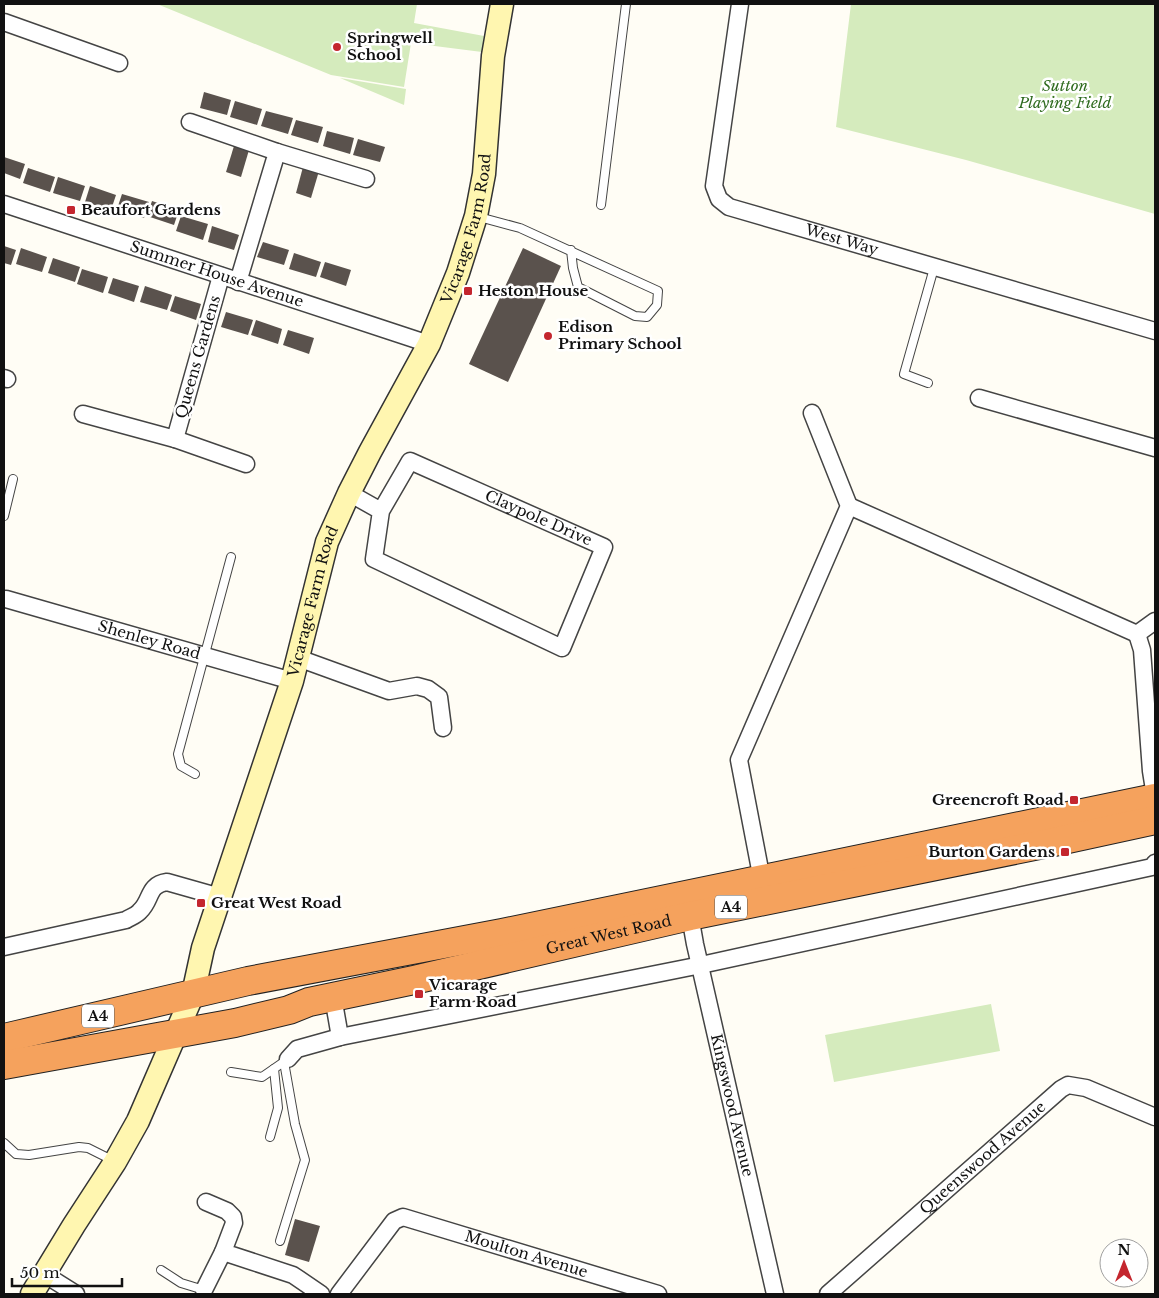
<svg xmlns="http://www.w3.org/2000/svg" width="1159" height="1298" viewBox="0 0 1159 1298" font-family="'Libre Baskerville',serif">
<rect width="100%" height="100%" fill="#fffdf5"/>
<g fill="#d5ebbd">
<polygon points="157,4 417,4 414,23 484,36 482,52 411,43 404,87 331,75"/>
<polygon points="851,4 1155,4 1155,214 966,160 836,127"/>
<polygon points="340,78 406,89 404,105"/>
<polygon points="991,1004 1000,1051 834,1082 825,1035"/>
</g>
<g fill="#5a524d">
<polygon points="204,92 231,100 227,115 200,108"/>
<polygon points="235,101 262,109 257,125 230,117"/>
<polygon points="266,111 293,118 288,134 261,126"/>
<polygon points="296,120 323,127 318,143 291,135"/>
<polygon points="327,131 354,138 350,154 323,146"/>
<polygon points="358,139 385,147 380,162 353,155"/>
<polygon points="234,146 249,150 241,177 226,172"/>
<polygon points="4,157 25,164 20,179 4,173"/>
<polygon points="303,167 319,171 311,198 296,193"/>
<polygon points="28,168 55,177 50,192 23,183"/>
<polygon points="58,177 85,186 80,201 53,193"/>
<polygon points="90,186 116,195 111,210 85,202"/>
<polygon points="122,194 149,202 144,218 117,209"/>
<polygon points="152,201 179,210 174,225 147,216"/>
<polygon points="181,216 208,224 203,240 176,231"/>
<polygon points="212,226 239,235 234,250 208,242"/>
<polygon points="263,242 289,250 284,265 257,257"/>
<polygon points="4,246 16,250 11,265 4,263"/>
<polygon points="21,248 47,257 42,272 16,264"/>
<polygon points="523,248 561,266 508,382 469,364"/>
<polygon points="294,253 321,262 316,277 289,269"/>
<polygon points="53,258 80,267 75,282 48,273"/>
<polygon points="325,262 351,270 346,286 320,277"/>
<polygon points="82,269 108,277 103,293 77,284"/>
<polygon points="113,278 139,286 134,302 108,293"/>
<polygon points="145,286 172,295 167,310 140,302"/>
<polygon points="175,296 201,304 196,320 170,311"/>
<polygon points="226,312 253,320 248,335 221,327"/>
<polygon points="256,320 282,329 278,344 251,335"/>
<polygon points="288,330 314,338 309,354 283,345"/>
<polygon points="295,1219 320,1226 309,1262 285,1255"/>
</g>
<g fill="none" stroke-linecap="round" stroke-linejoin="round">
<defs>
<g id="lane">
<polyline points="601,205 626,4"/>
<polyline points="479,217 520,228 658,291 657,305 647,317 635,316 578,287 573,268 571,250"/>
<polyline points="928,383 904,374 934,268"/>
<polyline points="4,516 13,479"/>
<polyline points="195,774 181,766 178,754 231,557"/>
<polyline points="231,1072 262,1077 288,1059"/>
<polyline points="270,1137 278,1108 274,1069"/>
<polyline points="4,1143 16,1154 29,1155 79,1147 88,1148 114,1161"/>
<polyline points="280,1241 305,1160 295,1124 284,1062"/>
<polyline points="161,1270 181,1283 204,1290"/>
</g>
<g id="street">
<path id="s1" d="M 740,4 L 714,186 L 719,199 L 729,207 L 1155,331"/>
<polyline points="4,22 119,63"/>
<polyline points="190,122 277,152 238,282"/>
<polyline points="277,152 366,179"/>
<path id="s2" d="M 4,204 L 429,344"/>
<polyline points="221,276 175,439 246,464"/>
<polyline points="4,378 7,379"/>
<polyline points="979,398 1155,448"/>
<polyline points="83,414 175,439"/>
<path id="s3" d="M 349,493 L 381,511 L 410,461 L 604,547 L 562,648 L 374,559 L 381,511"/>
<polyline points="849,506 1137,634 1155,621"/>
<path id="s4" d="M 6,599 L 292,681"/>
<polyline points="1137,634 1142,650 1151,771 1155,796"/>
<polyline points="298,658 389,691 417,686 428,689 439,697 443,728"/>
<polyline points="762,880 739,760 849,506 812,413"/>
<path id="s5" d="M 690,916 L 695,944 L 775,1294"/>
<path d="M 4,947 L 126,920 C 131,917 137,915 140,911 C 152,900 147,885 167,882 L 220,897"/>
<polyline points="333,997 340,1037"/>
<polyline points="288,1059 297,1049 340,1037 701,965 1152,867 1155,863"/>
<polyline points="206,1202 227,1211 233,1217 234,1223 223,1252 293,1275 321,1294"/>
<polyline points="44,1274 76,1294"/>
<polyline points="204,1290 223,1252"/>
<path id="s6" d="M 339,1294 L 394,1221 L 403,1217 L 658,1294"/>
<path id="s7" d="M 828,1294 L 1061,1089 L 1068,1085 L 1086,1088 L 1155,1117"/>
</g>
<g id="secondary">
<path id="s8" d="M 32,1294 L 74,1225 L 115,1162 L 138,1121 L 193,994 L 203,948 L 292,681 L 327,542 L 349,493 L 370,452 L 429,344 L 458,273 L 476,216 L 484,174 L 493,56 L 502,4"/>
</g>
<g id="highway">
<polyline points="4,1038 248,981 502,933 1155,798"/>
<path id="s9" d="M 4,1065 L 235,1023 L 289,1010 L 309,1002 L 414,980 L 690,916 L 1054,842 L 1155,820"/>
</g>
</defs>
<use href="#lane" stroke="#444" stroke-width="10"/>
<use href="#street" stroke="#444" stroke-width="19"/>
<use href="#secondary" stroke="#333" stroke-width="25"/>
<use href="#highway" stroke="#222" stroke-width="30"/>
<use href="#lane" stroke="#fff" stroke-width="8"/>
<use href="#street" stroke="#fff" stroke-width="16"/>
<use href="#secondary" stroke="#fff6b0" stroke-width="22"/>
<use href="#highway" stroke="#f5a25d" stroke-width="28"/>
</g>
<g fill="#c4262e" stroke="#fff" stroke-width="2">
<circle cx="337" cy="47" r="5"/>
<rect x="66" y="205" width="10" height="10" rx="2.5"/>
<rect x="463" y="286" width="10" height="10" rx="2.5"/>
<circle cx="548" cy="336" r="5"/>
<rect x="1069" y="795" width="10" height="10" rx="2.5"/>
<rect x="1060" y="847" width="10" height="10" rx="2.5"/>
<rect x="196" y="898" width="10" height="10" rx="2.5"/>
<rect x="414" y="989" width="10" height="10" rx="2.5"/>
</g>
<g text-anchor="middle" stroke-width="5" stroke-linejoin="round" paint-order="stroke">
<g fill="#fff" stroke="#585858" stroke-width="1">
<rect x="715" y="895.5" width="32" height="23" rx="4"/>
<rect x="82" y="1004.5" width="32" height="23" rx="4"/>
</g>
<g font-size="14" font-weight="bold" fill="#111">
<text x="731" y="912">A4</text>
<text x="98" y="1021">A4</text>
</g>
<g font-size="15" font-weight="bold" fill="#111" stroke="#fff" text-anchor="start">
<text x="347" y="43">Springwell<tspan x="347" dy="17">School</tspan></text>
<text x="81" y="215">Beaufort Gardens</text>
<text x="478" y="296">Heston House</text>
<text x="558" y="332">Edison<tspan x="558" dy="17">Primary School</tspan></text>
<text x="1064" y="805" text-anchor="end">Greencroft Road</text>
<text x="1055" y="857" text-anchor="end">Burton Gardens</text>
<text x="211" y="908">Great West Road</text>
<text x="429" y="990">Vicarage<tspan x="429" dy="17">Farm Road</tspan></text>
</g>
<g font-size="15" font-style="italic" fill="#2f6b1f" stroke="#fff">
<text x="1065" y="91">Sutton<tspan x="1065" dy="17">Playing Field</tspan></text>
</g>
<g font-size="15" fill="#111" stroke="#fff">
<text dy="5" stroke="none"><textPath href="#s8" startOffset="1158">Vicarage Farm Road</textPath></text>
<text dy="5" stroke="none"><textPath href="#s1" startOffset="328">West Way</textPath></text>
<text dy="5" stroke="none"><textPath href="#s2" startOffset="224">Summer House Avenue</textPath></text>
<text transform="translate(198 357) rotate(-74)" y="5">Queens Gardens</text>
<text dy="5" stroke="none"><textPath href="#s3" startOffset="235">Claypole Drive</textPath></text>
<text dy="5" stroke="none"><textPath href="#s8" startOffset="752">Vicarage Farm Road</textPath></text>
<text dy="5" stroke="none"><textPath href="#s4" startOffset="149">Shenley Road</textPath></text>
<text dy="5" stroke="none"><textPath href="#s9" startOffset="619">Great West Road</textPath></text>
<text dy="5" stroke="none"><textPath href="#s5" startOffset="194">Kingswood Avenue</textPath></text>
<text dy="5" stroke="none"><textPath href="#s7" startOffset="206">Queenswood Avenue</textPath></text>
<text dy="5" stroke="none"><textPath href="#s6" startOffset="230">Moulton Avenue</textPath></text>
</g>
</g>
<rect width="1159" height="1298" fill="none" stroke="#111111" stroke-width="10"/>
<g transform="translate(1124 1263)"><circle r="24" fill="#ffffff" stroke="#a0a0a0"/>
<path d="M0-4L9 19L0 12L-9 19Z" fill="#c4262e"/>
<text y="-8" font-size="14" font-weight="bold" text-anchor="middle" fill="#111111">N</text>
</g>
<path d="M12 1278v8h110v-8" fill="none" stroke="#111111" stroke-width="2.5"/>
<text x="20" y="1278" font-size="15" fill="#111111" stroke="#ffffff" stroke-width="4" paint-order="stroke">50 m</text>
</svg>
